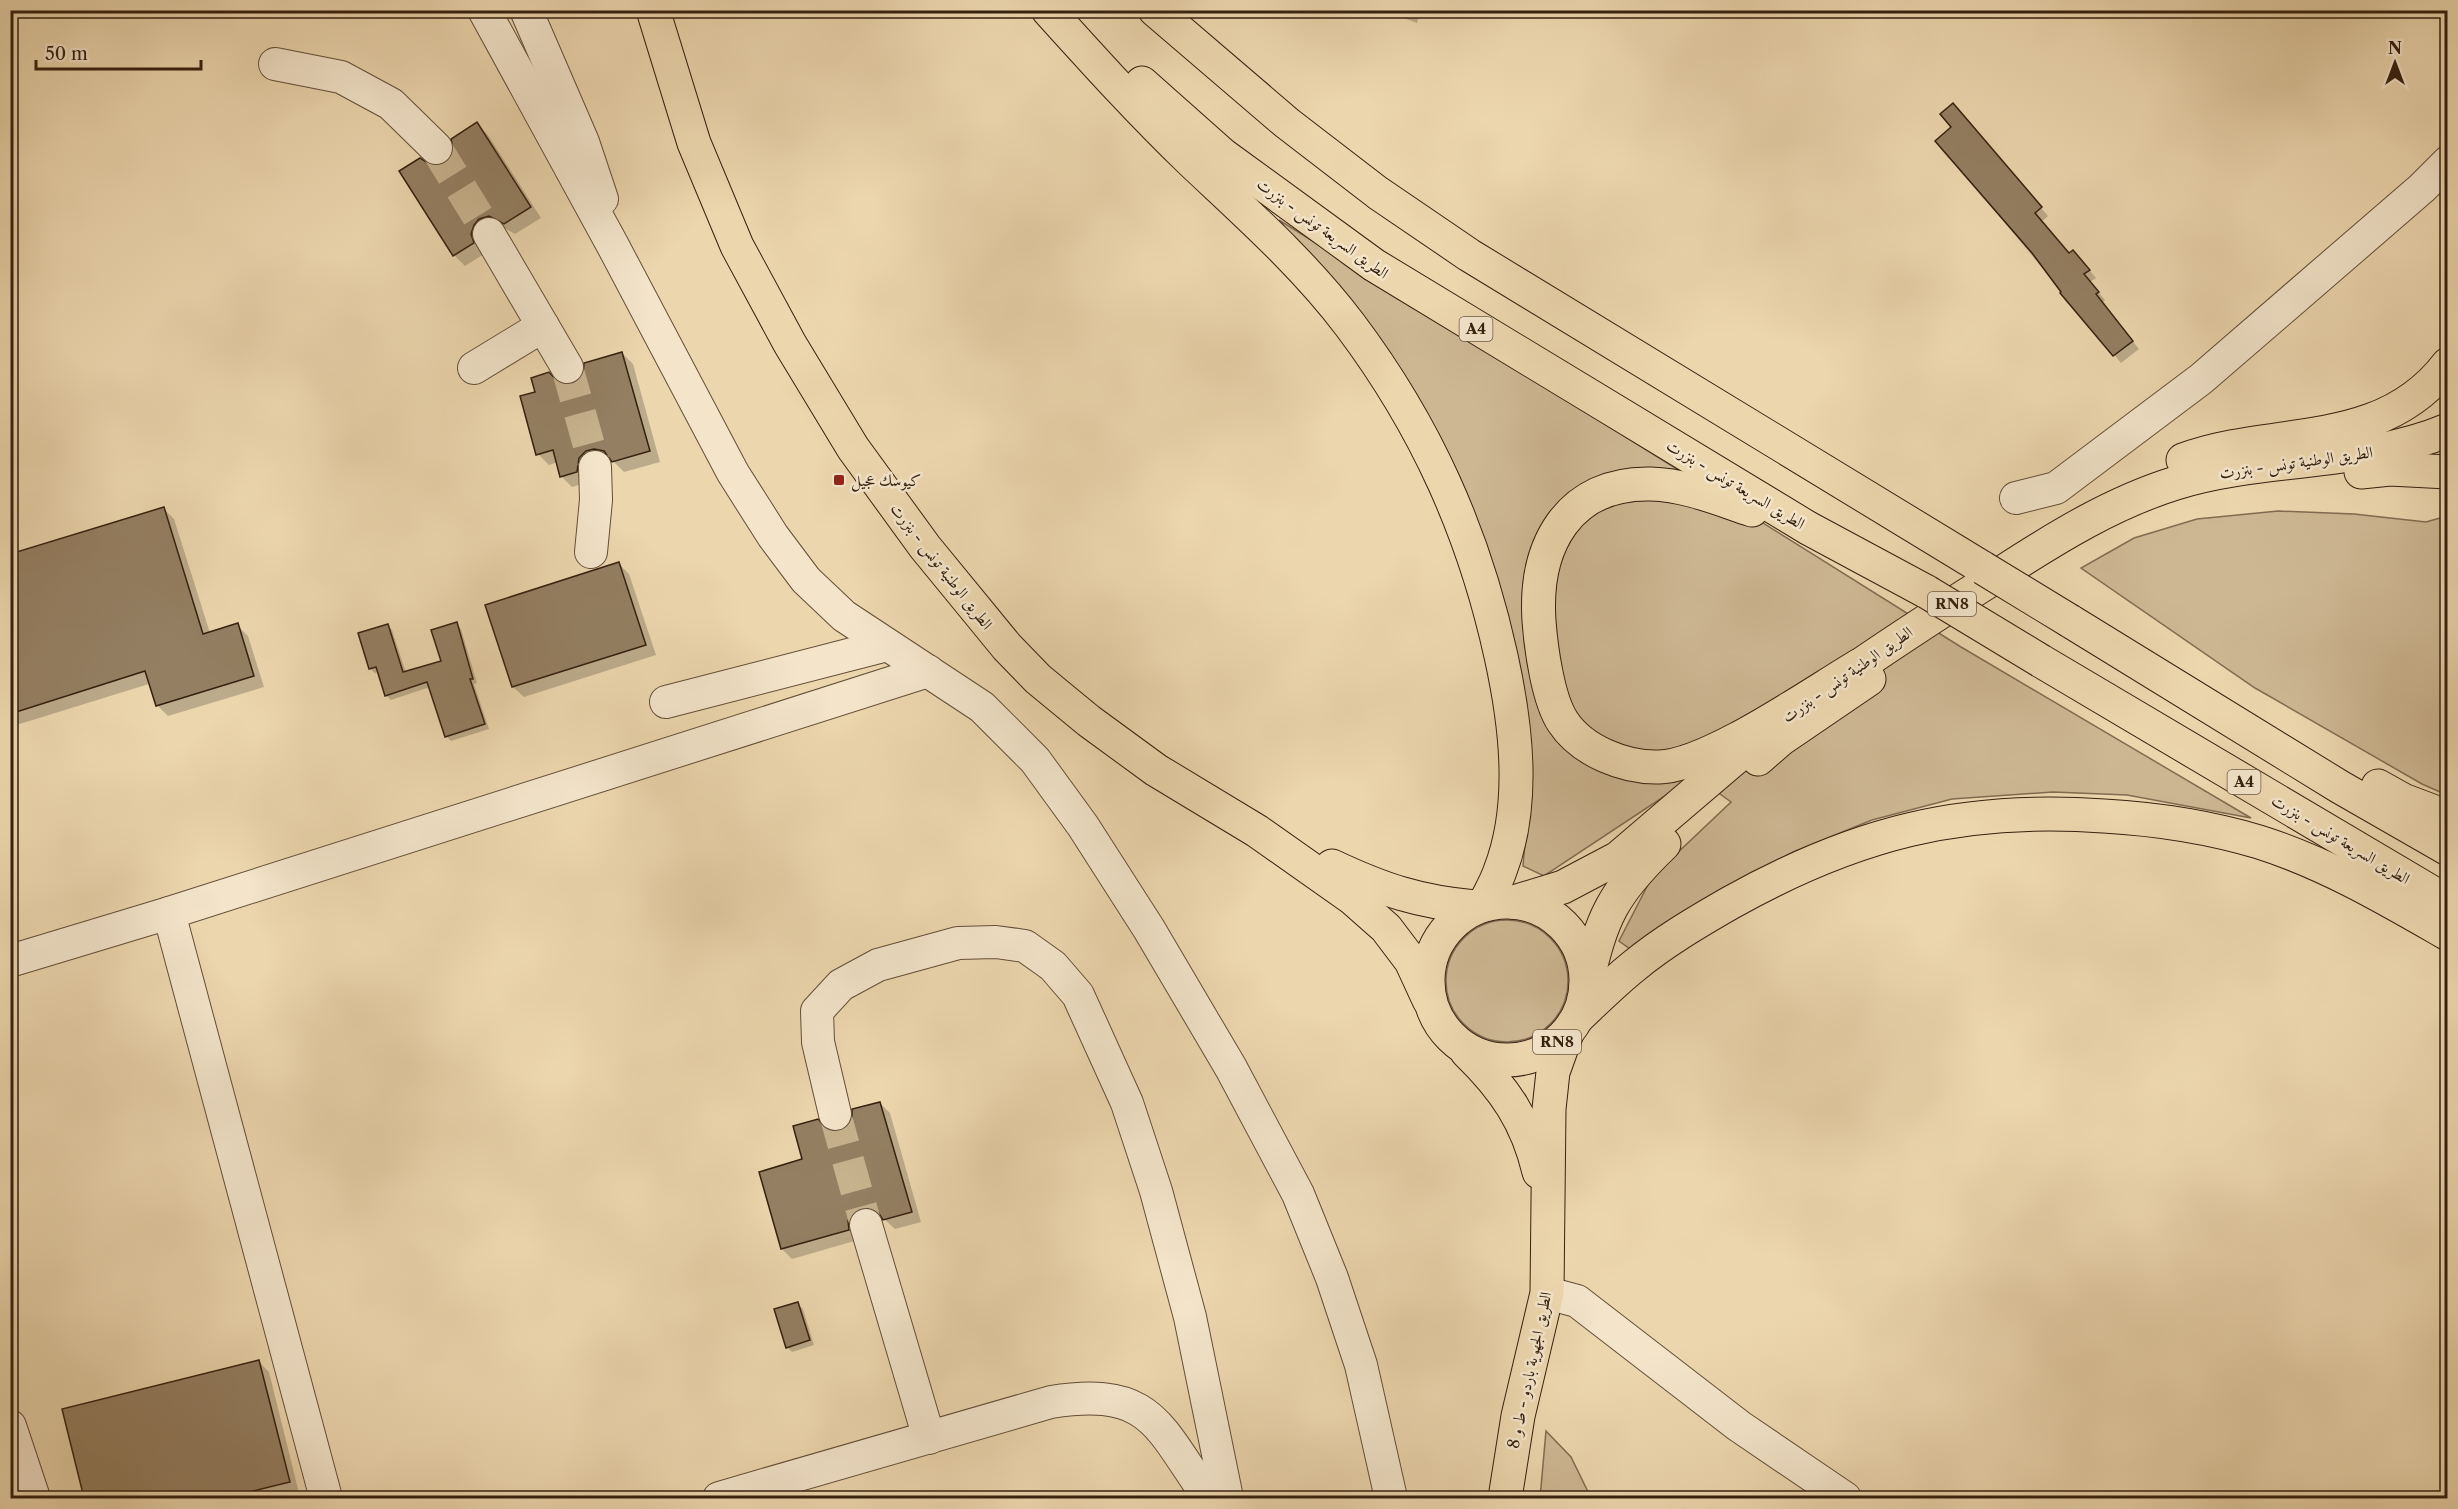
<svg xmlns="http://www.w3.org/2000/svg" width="2458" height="1509" viewBox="0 0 2458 1509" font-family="'Libre Caslon Text',Amiri,serif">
<rect width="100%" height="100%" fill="#ecd6ae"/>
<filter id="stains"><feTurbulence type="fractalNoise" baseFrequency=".00333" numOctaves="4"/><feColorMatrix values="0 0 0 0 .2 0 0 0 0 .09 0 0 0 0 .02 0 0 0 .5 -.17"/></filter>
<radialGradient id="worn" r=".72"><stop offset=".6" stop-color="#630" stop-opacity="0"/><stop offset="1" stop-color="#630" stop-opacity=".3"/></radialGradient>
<g fill="#cdb793" stroke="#816c51" stroke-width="1.5">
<polygon points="1279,220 1961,647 2251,818 2127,795 2053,792 1952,799 1872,820 1793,852 1695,905 1633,951 1619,941 1652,877 1731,802 1695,776 1544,876 1523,866 1527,820 1522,756 1390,353"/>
<polygon points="2278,511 2354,514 2426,522 2447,516 2447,795 2422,784 2255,688 2081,568 2134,538 2197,519"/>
<circle cx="1507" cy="981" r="61"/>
<polygon points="1546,1431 1571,1457 1591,1498 1540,1498"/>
</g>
<g fill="#0003">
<polygon points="1383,10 1421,10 1417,23"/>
<polygon points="1960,113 2048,216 2041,222 2070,255 2081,260 2096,278 2090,282 2105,300 2102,303 2139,349 2121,363 1937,141 1953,127"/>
<polygon points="477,124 488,135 541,218 515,234 501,226 484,254 465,266 454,255 432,167 441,167 450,162"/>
<polygon points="622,353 633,364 660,462 624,472 613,461 606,459 588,482 572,487 561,476 558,462 549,465 538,454 559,385 576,384"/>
<polygon points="163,508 174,519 210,633 237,625 248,636 264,687 168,716 157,705 149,684 10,727 10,556"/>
<polygon points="619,564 629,574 656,655 524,697 513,687"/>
<polygon points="457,624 461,629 477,683 474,684 489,729 451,741 446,736 430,687 391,700 386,695 379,672 375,673 370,669 360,634 387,625 392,630 406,673 443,662"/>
<polygon points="880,1103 890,1113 921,1222 895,1229 882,1217 872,1217 858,1240 792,1259 782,1249 804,1160 829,1132 840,1133"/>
<polygon points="798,1304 803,1309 814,1345 792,1352 787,1347"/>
<polygon points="258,1361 269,1372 299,1493 276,1498 86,1498 63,1410"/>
</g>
<g fill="#947f62" stroke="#35200f" stroke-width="1.5">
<polygon points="1953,103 2042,207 2035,213 2069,253 2073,250 2090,270 2084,274 2099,292 2096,294 2133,341 2113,356 2060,293 2061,292 2032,253 1935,141 1951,127 1940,114"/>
<polygon points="477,122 531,207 504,224 489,216 479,219 474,225 471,234 474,243 453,256 399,171 420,158 432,166 440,165 448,161 454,152 451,139"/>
<polygon points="622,352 650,451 612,462 604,451 594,449 586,451 579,458 577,472 560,477 553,450 536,455 520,396 535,392 531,378 549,372 559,383 567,385 576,383 583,375 584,363"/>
<polygon points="164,507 203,634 238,623 254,676 156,706 145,671 10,714 10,554"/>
<polygon points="619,562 646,645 512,687 485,605"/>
<polygon points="457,622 473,679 470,679 485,724 445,737 427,682 385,696 376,667 369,669 358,633 388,624 403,672 441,661 431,630"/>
<polygon points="880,1102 912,1212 883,1220 878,1212 871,1208 861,1208 853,1213 848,1221 849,1230 781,1249 759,1172 802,1159 793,1126 818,1119 829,1131 840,1131 847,1127 852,1120 852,1109"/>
<polygon points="798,1302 810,1340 786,1348 774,1309"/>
<polygon points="259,1360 290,1482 224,1498 84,1498 62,1409"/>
</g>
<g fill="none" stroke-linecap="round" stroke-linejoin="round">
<g stroke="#c7b28e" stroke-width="32" stroke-dasharray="32 16" stroke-linecap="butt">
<polyline points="436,148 489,234"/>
<polyline points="567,367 595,467"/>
<polyline points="835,1114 866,1225"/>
</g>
<defs>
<g id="minor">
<polyline points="484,10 612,244 733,473 773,536 806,580 844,616 982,707 1035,760 1083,826 1149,929 1231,1068 1298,1194 1332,1278 1361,1365 1391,1498"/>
<polyline points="526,10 583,142 602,199"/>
<polyline points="275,64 341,77 391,104 436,148"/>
<polyline points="489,234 567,367"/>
<polyline points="474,368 543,326"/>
<polyline points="2016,498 2056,488 2201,379 2422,188 2448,162"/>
<polyline points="591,552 596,500 595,467"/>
<polyline points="666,702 887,645"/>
<polyline points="169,913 928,671"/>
<polyline points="10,961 169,913 326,1498"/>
<polyline points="835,1114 818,1042 817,1011 841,985 878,965 958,943 996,942 1025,946 1053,966 1078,995 1127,1103 1156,1191 1190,1317 1227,1498"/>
<polyline points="866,1225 929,1438"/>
<polyline points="1547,1293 1577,1301 1739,1426 1845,1498"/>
<polyline points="10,1426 34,1498"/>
<path d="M 719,1498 L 1051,1402 C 1153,1386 1158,1427 1209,1498"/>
</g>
<g id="major">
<polyline points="653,10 694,143 737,246 790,344 853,448 925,547 1007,647 1038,679 1089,721 1156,770 1257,831 1352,898 1386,928 1411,961 1429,1000"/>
<path d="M 2183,460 C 2275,426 2381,452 2448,364"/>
<polyline points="2361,472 2390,469 2448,472"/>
<path d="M 1836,682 C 1890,644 1946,608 2003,572 C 2057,537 2114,502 2176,483 C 2264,456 2362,466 2448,430"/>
<polyline points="1758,759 1781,739 1869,679"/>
<path d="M 1332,866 C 1383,890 1419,902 1475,907"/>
<circle cx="1507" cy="981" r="79"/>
<polyline points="1514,902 1563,887 1618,858 1769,729"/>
<path d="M 1586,986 C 1602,916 1612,894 1664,844"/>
<path d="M 1467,1052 C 1504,1088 1527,1121 1539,1172"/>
<polyline points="1505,1498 1518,1416 1547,1293 1549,1109 1553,1072 1567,1033"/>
</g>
<g id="highway">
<path d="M 1048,10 C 1095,62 1141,113 1191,161 C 1246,213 1304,264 1350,325 C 1426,426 1474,533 1501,656 C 1516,724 1526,804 1500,871 C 1496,883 1489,894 1484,905"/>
<polyline points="1155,10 1287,123 1378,193 1469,255 1983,568"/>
<polyline points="1142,83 1223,155 1374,265 1808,528 1927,592"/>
<path d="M 1752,510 C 1719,499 1686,485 1651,484 C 1568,482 1534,546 1539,621 C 1541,648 1548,700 1563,722 C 1582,751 1625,768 1659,767 C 1709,766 1814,692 1860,665"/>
<polyline points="2070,621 2340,787 2448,849"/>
<polyline points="2041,661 2448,902"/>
<polyline points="2378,786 2403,800 2448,817"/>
<path d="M 1578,1017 C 1596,1000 1614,982 1634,966 C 1663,942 1697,922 1730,903 C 1855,833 1961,806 2104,816 C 2156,819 2209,827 2259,842 C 2326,863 2387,899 2448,934"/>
</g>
</defs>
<use href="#minor" stroke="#634e37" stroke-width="34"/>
<use href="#major" stroke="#35200f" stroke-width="35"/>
<use href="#highway" stroke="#35200f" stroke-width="35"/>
<use href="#minor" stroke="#f3e4ca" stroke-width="32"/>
<use href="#major" stroke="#ecd6ae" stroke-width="33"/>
<use href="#highway" stroke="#ecd6ae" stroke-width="33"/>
<defs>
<g id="highway-bridge">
<polyline points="1983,568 2070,621"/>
<polyline points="1927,592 2041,661"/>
</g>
</defs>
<use href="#highway-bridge" stroke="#35200f" stroke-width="35" stroke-linecap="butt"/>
<use href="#highway-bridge" stroke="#ecd6ae" stroke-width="33"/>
</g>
<rect fill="#8f2418" stroke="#f3e4ca" stroke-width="2" x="833" y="474" width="12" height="12" rx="3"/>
<g text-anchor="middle" stroke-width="5" stroke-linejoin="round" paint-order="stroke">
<g fill="#f3e4ca" stroke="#6e5b47" stroke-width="1.5">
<rect x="1459.5" y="317" width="33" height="24" rx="4.5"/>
<rect x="1928" y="592" width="48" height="24" rx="4.5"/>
<rect x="2227.5" y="770" width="33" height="24" rx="4.5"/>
<rect x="1533" y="1030" width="48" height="24" rx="4.5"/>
</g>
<g font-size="15" font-weight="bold" fill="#35200f">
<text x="1476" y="334">A4</text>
<text x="1952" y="609">RN8</text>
<text x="2244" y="787">A4</text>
<text x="1557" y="1047">RN8</text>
</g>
<g font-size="16" fill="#35200f" stroke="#f3e4ca">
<text transform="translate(1323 228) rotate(36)" y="6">الطريق السريعة تونس - بنزرت</text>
<text transform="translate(2296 462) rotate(-8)" y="6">الطريق الوطنية تونس - بنزرت</text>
<text transform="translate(1736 484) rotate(31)" y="6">الطريق السريعة تونس - بنزرت</text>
<text transform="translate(942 566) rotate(52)" y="6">الطريق الوطنية تونس - بنزرت</text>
<text transform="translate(1847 674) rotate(-35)" y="6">الطريق الوطنية تونس - بنزرت</text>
<text transform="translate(2341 839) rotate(31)" y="6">الطريق السريعة تونس - بنزرت</text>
<text transform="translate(1529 1370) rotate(-78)" y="6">الطريق الجهوية باردو - ط و 8</text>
</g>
<g font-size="16" fill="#35200f" stroke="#f3e4ca" text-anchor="start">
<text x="851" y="486">كيوسك عجيل</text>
</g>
</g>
<rect width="2458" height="1509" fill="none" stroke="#ecd6ae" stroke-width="36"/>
<rect x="12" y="12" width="2434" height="1485" fill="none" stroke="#35200f" stroke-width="3"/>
<rect x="18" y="18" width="2422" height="1473" fill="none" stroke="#35200f" stroke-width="1.5"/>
<g transform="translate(2395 63)" stroke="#f3e4ca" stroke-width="4.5" paint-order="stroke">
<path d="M0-4.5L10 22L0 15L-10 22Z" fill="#35200f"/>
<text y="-9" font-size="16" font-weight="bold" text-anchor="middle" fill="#35200f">N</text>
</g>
<path d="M36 60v9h165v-9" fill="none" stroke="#35200f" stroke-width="3"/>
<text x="45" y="60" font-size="18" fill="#35200f" stroke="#f3e4ca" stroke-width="4.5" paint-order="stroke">50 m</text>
<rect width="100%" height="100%" filter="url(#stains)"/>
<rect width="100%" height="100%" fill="url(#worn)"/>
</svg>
